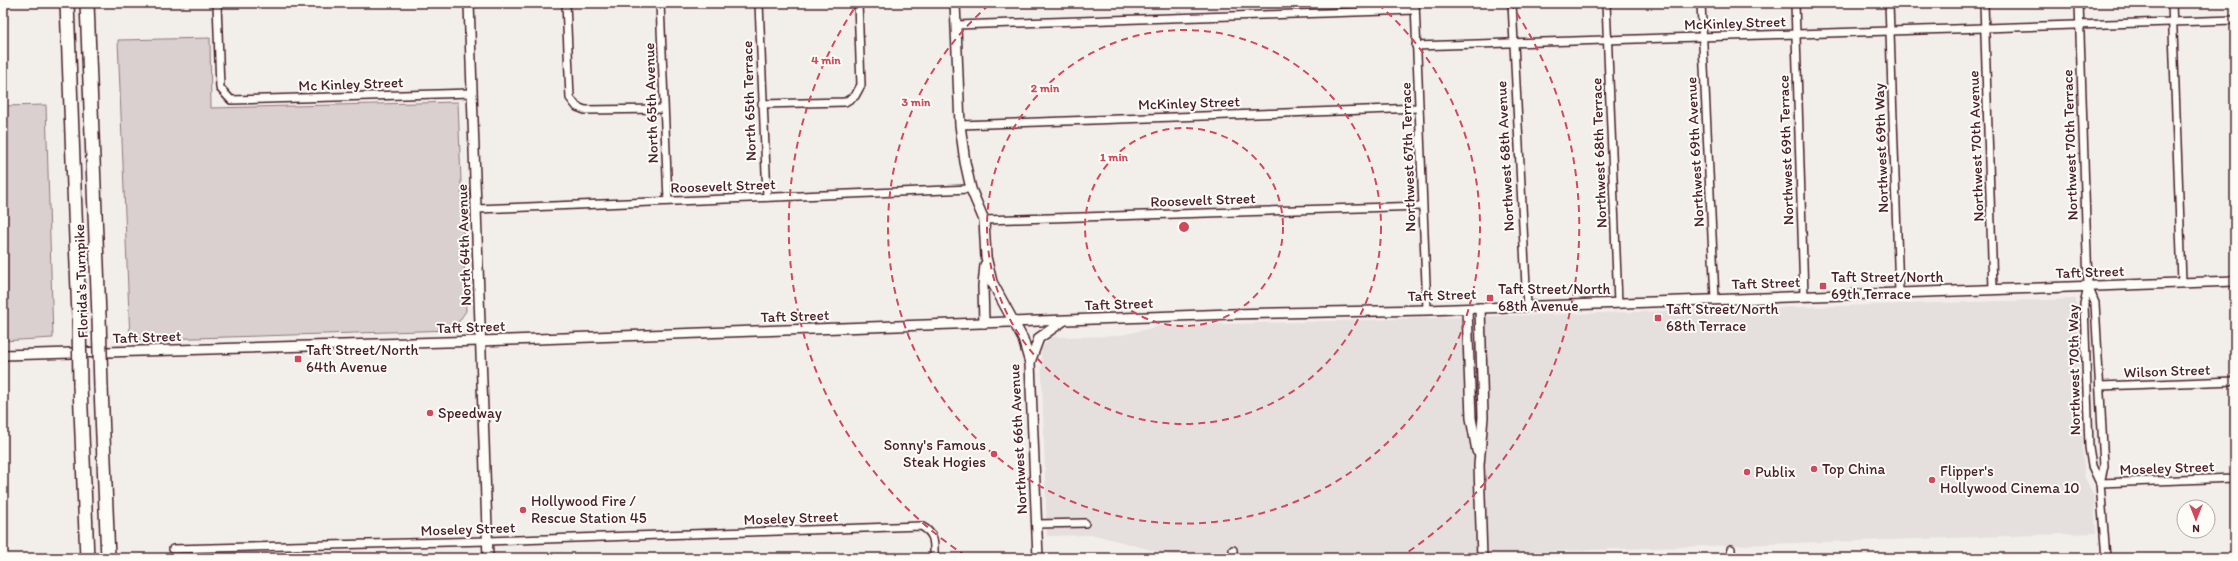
<svg xmlns="http://www.w3.org/2000/svg" width="2238" height="561" viewBox="0 0 2238 561" font-family="Itim,sans-serif">
<rect width="100%" height="100%" fill="#f2efeb"/>
<filter id="ink" filterUnits="userSpaceOnUse"><feTurbulence type="fractalNoise" baseFrequency=".025" numOctaves="2"/><feDisplacementMap in="SourceGraphic" scale="8" xChannelSelector="R" yChannelSelector="G"/><feConvolveMatrix kernelMatrix="1 2 1 2 8 2 1 2 1" color-interpolation-filters="sRGB"/></filter>
<g filter="url(#ink)">
<polygon fill="#e5dfdd" points="2076,299 2084,476 2094,496 2096,533 1350,558 1182,558 1095,535 1047,536 1041,349 1051,337 1117,336 1161,326"/>
<g fill="#d9d0cf" stroke="#92787d">
<polygon points="210,38 211,108 458,102 466,311 453,330 130,340 118,40"/>
<polygon points="46,105 53,338 3,341 3,106"/>
</g>
<g fill="none" stroke-linecap="round" stroke-linejoin="round">
<defs>
<g id="minor">
<polyline points="217,3 220,88 231,100 472,93"/>
<polyline points="566,3 570,98 577,107 585,110 663,109"/>
<polyline points="660,3 668,201"/>
<polyline points="759,3 767,197"/>
<polyline points="1415,3 1427,310"/>
<polyline points="1512,3 1527,307"/>
<polyline points="1606,3 1618,303"/>
<polyline points="1701,3 1715,299"/>
<polyline points="1795,3 1804,296"/>
<polyline points="1889,3 1899,292"/>
<polyline points="1984,3 1993,289"/>
<polyline points="2079,3 2088,286 2084,304 2089,447 2092,466 2100,483 2106,558"/>
<polyline points="2172,3 2182,282"/>
<polyline points="956,25 1415,10"/>
<polyline points="1416,46 2235,20"/>
<polyline points="762,104 845,102 855,96 861,85 858,3"/>
<polyline points="960,125 1419,108"/>
<polyline points="477,209 971,189"/>
<polyline points="984,220 1422,206"/>
<polyline points="2088,286 2095,303 2104,466 2100,483"/>
<polyline points="2100,386 2235,381"/>
<polyline points="2100,483 2235,478"/>
<polyline points="1037,524 1085,523"/>
<path d="M 173,549 L 487,541 L 921,526 C 936,534 934,543 934,558"/>
<polyline points="1731,549 1731,558"/>
<polyline points="1233,550 1233,558"/>
</g>
<g id="tertiary">
<polyline points="469,3 488,558"/>
<polyline points="955,3 960,125 965,162 971,189 984,220 986,257 992,282 1023,339 1030,363 1038,558"/>
<polyline points="1480,308 1483,417 1479,465 1482,558"/>
<polyline points="1467,309 1471,418 1477,451"/>
<polyline points="984,323 983,286 985,265"/>
<polyline points="3,355 480,341 1231,314 1427,310 2235,281"/>
<polyline points="1030,362 1039,338 1063,321"/>
</g>
<g id="motorway">
<polyline points="67,3 79,317"/>
<polyline points="87,3 99,317"/>
<polyline points="80,385 87,558"/>
<polyline points="101,387 108,558"/>
</g>
</defs>
<use href="#minor" stroke="#4a1f2b" stroke-width="10"/>
<use href="#tertiary" stroke="#4a1f2b" stroke-width="12"/>
<use href="#motorway" stroke="#4a1f2b" stroke-width="16"/>
<use href="#minor" stroke="#fdfcf7" stroke-width="7"/>
<use href="#tertiary" stroke="#fdfcf7" stroke-width="9"/>
<use href="#motorway" stroke="#fdfcf7" stroke-width="13"/>
<defs>
<g id="motorway-bridge">
<polyline points="79,317 80,385"/>
<polyline points="99,317 101,387"/>
</g>
</defs>
<use href="#motorway-bridge" stroke="#4a1f2b" stroke-width="16" stroke-linecap="butt"/>
<use href="#motorway-bridge" stroke="#fdfcf7" stroke-width="13"/>
</g>
</g>
<g fill="none" stroke="#d1495b" stroke-width="2" stroke-dasharray="7 5">
<circle cx="1184" cy="227" r="99"/>
<circle cx="1184" cy="227" r="197"/>
<path d="M1378 4A296 296 0 1 1 990 4"/>
<path d="M966 556A395 395 0 0 1 858 3M1510 3A395 395 0 0 1 1402 556"/>
</g>
<g fill="#d1495b" stroke="#fdfcf7" stroke-width="1.5">
<rect x="1819" y="282" width="8" height="8" rx="2"/>
<rect x="1486" y="294" width="8" height="8" rx="2"/>
<rect x="1654" y="314" width="8" height="8" rx="2"/>
<rect x="294" y="355" width="8" height="8" rx="2"/>
<circle cx="430" cy="413" r="4"/>
<circle cx="994" cy="454" r="4"/>
<circle cx="1814" cy="469" r="4"/>
<circle cx="1747" cy="472" r="4"/>
<circle cx="1932" cy="480" r="4"/>
<circle cx="523" cy="510" r="4"/>
</g>
<g text-anchor="middle" stroke-width="4" stroke-linejoin="round" paint-order="stroke">
<g font-size="15" fill="#4a1f2b" stroke="#fdfcf7">
<text transform="translate(1735 23) rotate(-2)" y="5">McKinley Street</text>
<text transform="translate(351 84) rotate(-2)" y="5">Mc Kinley Street</text>
<text transform="translate(749 101) rotate(-92)" y="5">North 65th Terrace</text>
<text transform="translate(651 103) rotate(-92)" y="5">North 65th Avenue</text>
<text transform="translate(1189 103) rotate(-2)" y="5">McKinley Street</text>
<text transform="translate(2070 145) rotate(-92)" y="5">Northwest 70th Terrace</text>
<text transform="translate(1976 146) rotate(-92)" y="5">Northwest 70th Avenue</text>
<text transform="translate(1881 148) rotate(-92)" y="5">Northwest 69th Way</text>
<text transform="translate(1786 150) rotate(-92)" y="5">Northwest 69th Terrace</text>
<text transform="translate(1695 152) rotate(-93)" y="5">Northwest 69th Avenue</text>
<text transform="translate(1599 153) rotate(-92)" y="5">Northwest 68th Terrace</text>
<text transform="translate(1505 156) rotate(-93)" y="5">Northwest 68th Avenue</text>
<text transform="translate(1408 157) rotate(-92)" y="5">Northwest 67th Terrace</text>
<text transform="translate(723 186) rotate(-2)" y="5">Roosevelt Street</text>
<text transform="translate(1203 200) rotate(-2)" y="5">Roosevelt Street</text>
<text transform="translate(464 245) rotate(-92)" y="5">North 64th Avenue</text>
<text transform="translate(2090 272) rotate(-2)" y="5">Taft Street</text>
<text transform="translate(81 281) rotate(-92)" y="5">Florida's Turnpike</text>
<text transform="translate(1766 283) rotate(-2)" y="5">Taft Street</text>
<text transform="translate(1442 295) rotate(-2)" y="5">Taft Street</text>
<text transform="translate(1119 304) rotate(-2)" y="5">Taft Street</text>
<text transform="translate(795 316) rotate(-2)" y="5">Taft Street</text>
<text transform="translate(471 327) rotate(-2)" y="5">Taft Street</text>
<text transform="translate(147 337) rotate(-2)" y="5">Taft Street</text>
<text transform="translate(2074 370) rotate(-91)" y="5">Northwest 70th Way</text>
<text transform="translate(2167 371) rotate(-2)" y="5">Wilson Street</text>
<text transform="translate(1018 439) rotate(-93)" y="5">Northwest 66th Avenue</text>
<text transform="translate(2167 468) rotate(-2)" y="5">Moseley Street</text>
<text transform="translate(791 518) rotate(-2)" y="5">Moseley Street</text>
<text transform="translate(468 529) rotate(-2)" y="5">Moseley Street</text>
</g>
<g font-size="15" fill="#4a1f2b" stroke="#fdfcf7" text-anchor="start">
<text x="1831" y="282">Taft Street/North<tspan x="1831" dy="17">69th Terrace</tspan></text>
<text x="1498" y="294">Taft Street/North<tspan x="1498" dy="17">68th Avenue</tspan></text>
<text x="1666" y="314">Taft Street/North<tspan x="1666" dy="17">68th Terrace</tspan></text>
<text x="306" y="355">Taft Street/North<tspan x="306" dy="17">64th Avenue</tspan></text>
<text x="438" y="418">Speedway</text>
<text x="986" y="450" text-anchor="end">Sonny's Famous<tspan x="986" dy="17">Steak Hogies</tspan></text>
<text x="1822" y="474">Top China</text>
<text x="1940" y="476">Flipper's<tspan x="1940" dy="17">Hollywood Cinema 10</tspan></text>
<text x="1755" y="477">Publix</text>
<text x="531" y="506">Hollywood Fire /<tspan x="531" dy="17">Rescue Station 45</tspan></text>
</g>
</g>
<circle cx="1184" cy="227" r="6" fill="#d1495b" stroke="#fdfcf7" stroke-width="2"/>
<g font-size="12" text-anchor="middle" font-weight="bold" fill="#d1495b" stroke="#fdfcf7" stroke-width="4" stroke-linejoin="round" paint-order="stroke">
<text x="826" y="64">4 min</text>
<text x="1045" y="92">2 min</text>
<text x="916" y="106">3 min</text>
<text x="1114" y="161">1 min</text>
</g>
<rect width="2238" height="561" fill="none" stroke="#fdfcf7" stroke-width="16"/>
<rect x="8" y="8" width="2222" height="545" fill="none" stroke="#4a1f2b" stroke-width="1.5" filter="url(#ink)"/>
<g transform="translate(2196 519) rotate(180)"><circle r="19" fill="#fdfcf7" stroke="#b5a4a5"/>
<path d="M0-3L7 15L0 10L-7 15Z" fill="#d1495b"/>
<text y="-6" font-size="11" font-weight="bold" text-anchor="middle" fill="#4a1f2b">N</text>
</g>
</svg>
